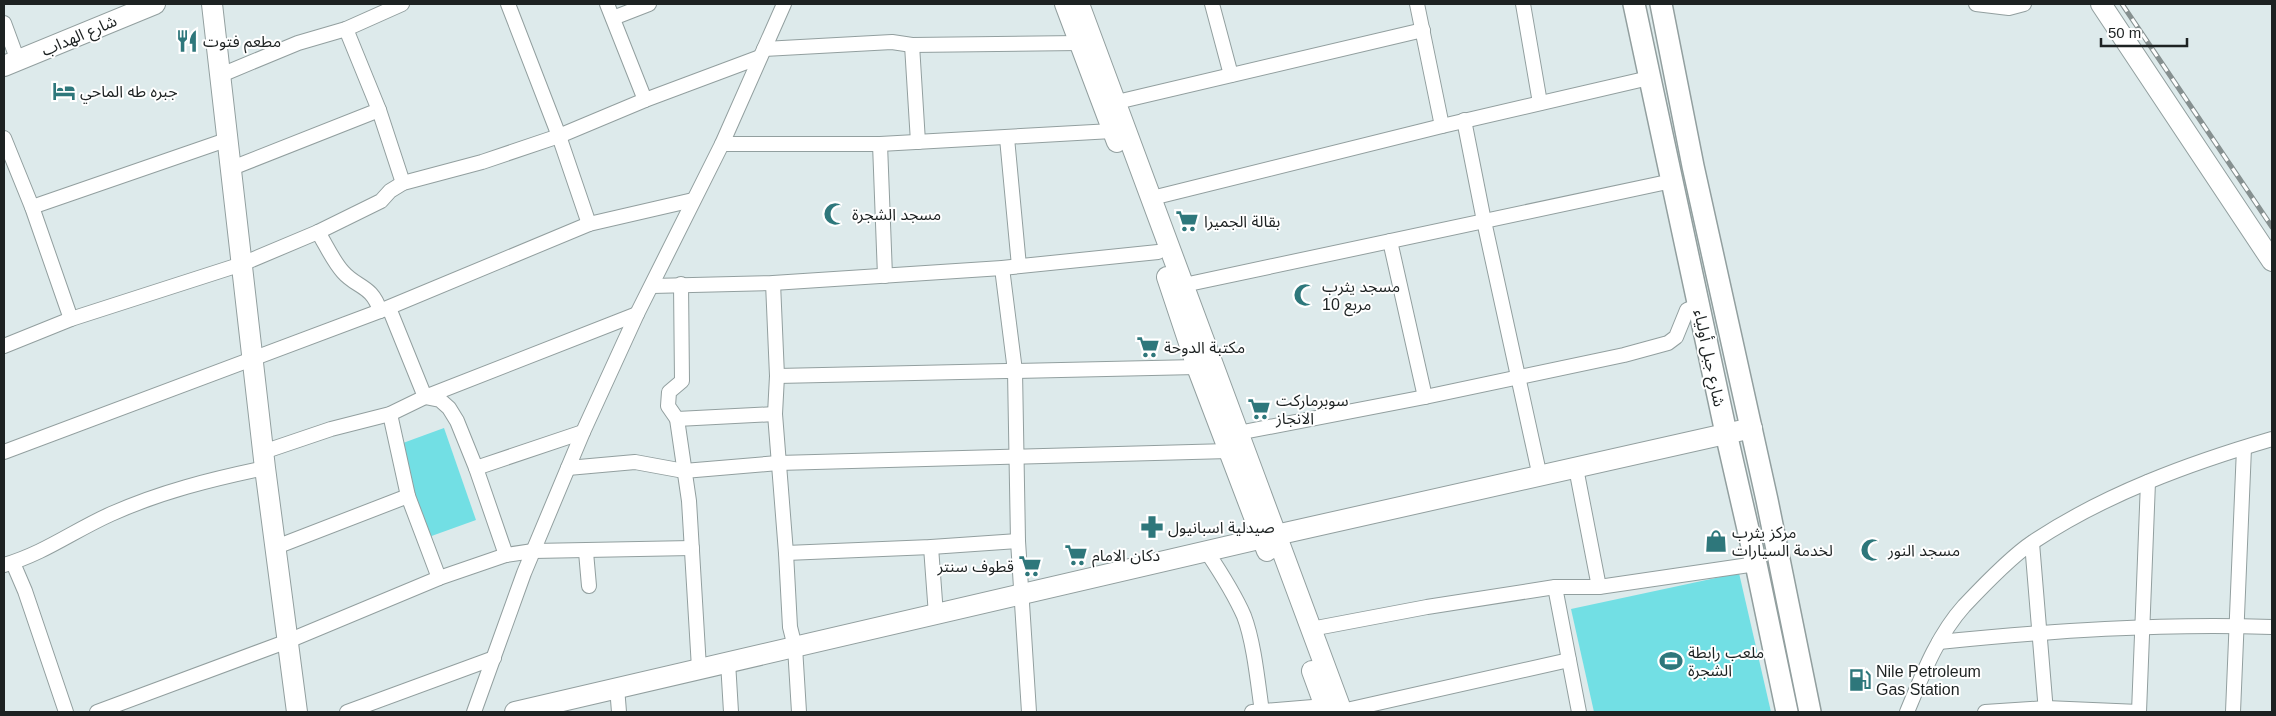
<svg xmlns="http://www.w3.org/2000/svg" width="2276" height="716" viewBox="0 0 2276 716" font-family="Helvetica,'Noto Sans Arabic',sans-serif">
<rect width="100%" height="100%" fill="#ddeaeb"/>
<g fill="#72dfe4">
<polygon points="444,428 476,520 426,538 392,447"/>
<polygon points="1739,573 1771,712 1594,712 1571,609"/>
</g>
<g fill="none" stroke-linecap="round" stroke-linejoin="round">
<defs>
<g id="street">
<polyline points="508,4 559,136 589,224"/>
<polyline points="607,4 645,100"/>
<polyline points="1212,4 1231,75"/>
<polyline points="1417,4 1442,126"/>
<polyline points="1523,4 1540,103"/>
<polyline points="1976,4 2009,8 2024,4"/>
<polyline points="613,18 649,4"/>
<polyline points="4,23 18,61"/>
<polyline points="346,29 379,110 403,183"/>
<polyline points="912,45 918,142"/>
<polyline points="764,49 892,42 912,45 1079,43"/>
<polyline points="221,75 298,43 346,29 402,4"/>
<polyline points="1117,102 1423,30"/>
<polyline points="1464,120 1484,221 1540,477"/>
<polyline points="4,138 32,207 71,319"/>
<polyline points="1007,138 1019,266"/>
<polyline points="722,144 880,144 1112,131"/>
<polyline points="880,144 885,276"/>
<polyline points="232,168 379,110"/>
<polyline points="1152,198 1442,126 1649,78"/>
<polyline points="32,207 229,139"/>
<path d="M 318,232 C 326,245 333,261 343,272 C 357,288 372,285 380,311"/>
<polyline points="1390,241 1425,397"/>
<polyline points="1002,268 1015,371 1018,541 1029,712"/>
<polyline points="773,283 777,376 775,414 786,553 790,627 795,647 799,712"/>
<polyline points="681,284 682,381 669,392 668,406 677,419 689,501 699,668"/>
<polyline points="1184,285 1672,181"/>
<polyline points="652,286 773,283 1002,268 1158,252"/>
<polyline points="389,308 425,397 440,400 449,408 457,421 476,468 506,555"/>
<polyline points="4,346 71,319 242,264 318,232 381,201 390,191 403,183 482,162 559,136 645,100 760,57"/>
<polyline points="777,376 1197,367"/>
<polyline points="390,414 408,496 439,578"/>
<polyline points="677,419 775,414"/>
<polyline points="1238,433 1425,397 1624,355 1668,343 1676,337 1687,310 1699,305"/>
<polyline points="4,452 380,311 589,224 693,200"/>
<polyline points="263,452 331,429 390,414 425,397 637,314"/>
<polyline points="476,468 583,432"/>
<polyline points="568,468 635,462 684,471 778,463 1229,451"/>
<polyline points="1576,468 1599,587"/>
<polyline points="2032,543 2046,712"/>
<polyline points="276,547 408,496"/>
<polyline points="931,547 936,615"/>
<polyline points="586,552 589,586"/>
<path d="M 1207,552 C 1221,573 1234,593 1244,616 C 1254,642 1258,684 1262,712"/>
<polyline points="786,553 931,547 1018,541"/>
<polyline points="13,563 25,591 66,712"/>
<path d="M 4,565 C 45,553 73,531 111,514 C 160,492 212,479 265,468"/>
<polyline points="1555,587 1579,712"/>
<polyline points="1311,629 1427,607 1555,587 1599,587 1756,564"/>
<path d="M 1939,642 C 2050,631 2160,623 2272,627"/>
<polyline points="728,662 731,712"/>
<polyline points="617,687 619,712"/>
<polyline points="1342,711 1569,660"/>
<polyline points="97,712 288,641 439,578 506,555 533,551 692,548"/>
<polyline points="347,712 494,658"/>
<polyline points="474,712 524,573 583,432 637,314 722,144 784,4"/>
<polyline points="1252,712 1325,706"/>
<path d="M 1907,712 C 1922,676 1937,636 1964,606 C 1981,588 2013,555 2033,542 C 2105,494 2190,463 2272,439"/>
<polyline points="1985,712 2046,708 2139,712"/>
<polyline points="2139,712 2148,482"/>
<polyline points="2233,712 2244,448"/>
</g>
<g id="secondary">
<polyline points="212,4 265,468 297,712"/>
<polyline points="1065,4 1117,142"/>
<polyline points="1079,4 1342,712"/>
<polyline points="2101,4 2272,261"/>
<polyline points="4,66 155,4"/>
<polyline points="1167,277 1197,367 1267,551"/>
<polyline points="1312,671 1327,712"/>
<polyline points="515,712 1276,535 1752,428"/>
</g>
<g id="primary">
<polyline points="1634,4 1726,433 1756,564 1787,712"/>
<polyline points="1661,4 1693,166 1767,500 1810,712"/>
</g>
</defs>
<use href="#street" stroke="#929f9f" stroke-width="16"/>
<use href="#secondary" stroke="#929f9f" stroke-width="22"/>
<use href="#primary" stroke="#929f9f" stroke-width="24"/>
<use href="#street" stroke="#fff" stroke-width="14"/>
<use href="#secondary" stroke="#fff" stroke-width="20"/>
<use href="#primary" stroke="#fff" stroke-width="21"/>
<defs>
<polyline id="rail" points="2122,4 2272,227"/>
</defs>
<use href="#rail" stroke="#869090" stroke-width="5"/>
<use href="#rail" stroke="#fff" stroke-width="3" stroke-dasharray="9" stroke-linecap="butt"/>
</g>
<defs>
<symbol id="restaurant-bare" viewBox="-9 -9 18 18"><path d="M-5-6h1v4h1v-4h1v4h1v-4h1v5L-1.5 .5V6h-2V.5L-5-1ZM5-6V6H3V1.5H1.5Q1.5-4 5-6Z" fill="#2e777b" stroke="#fff" stroke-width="2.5" paint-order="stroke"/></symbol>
<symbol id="hotel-bare" viewBox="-9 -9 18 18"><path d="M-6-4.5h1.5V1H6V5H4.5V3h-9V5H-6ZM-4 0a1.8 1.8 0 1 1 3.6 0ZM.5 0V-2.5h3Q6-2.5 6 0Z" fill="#2e777b" stroke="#fff" stroke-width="2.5" paint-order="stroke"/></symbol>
<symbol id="mosque-bare" viewBox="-9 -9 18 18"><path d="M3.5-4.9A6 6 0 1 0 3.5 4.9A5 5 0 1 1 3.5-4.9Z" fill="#2e777b" stroke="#fff" stroke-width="2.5" paint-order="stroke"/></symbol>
<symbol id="supermarket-bare" viewBox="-9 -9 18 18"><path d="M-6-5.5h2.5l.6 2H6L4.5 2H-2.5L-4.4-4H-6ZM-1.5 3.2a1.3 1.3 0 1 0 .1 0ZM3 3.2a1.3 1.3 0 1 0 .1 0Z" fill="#2e777b" stroke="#fff" stroke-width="2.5" paint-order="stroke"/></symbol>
<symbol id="pharmacy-bare" viewBox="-9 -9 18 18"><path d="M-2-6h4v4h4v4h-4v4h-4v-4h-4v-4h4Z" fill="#2e777b" stroke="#fff" stroke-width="2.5" paint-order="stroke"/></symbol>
<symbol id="shop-bare" viewBox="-9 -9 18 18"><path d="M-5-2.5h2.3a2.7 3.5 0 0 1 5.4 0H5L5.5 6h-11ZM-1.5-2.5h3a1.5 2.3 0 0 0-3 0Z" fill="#2e777b" stroke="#fff" stroke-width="2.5" paint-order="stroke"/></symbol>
<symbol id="stadium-bare" viewBox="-9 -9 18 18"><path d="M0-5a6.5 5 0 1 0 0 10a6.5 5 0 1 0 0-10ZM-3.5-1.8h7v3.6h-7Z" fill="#2e777b" stroke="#fff" stroke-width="2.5" paint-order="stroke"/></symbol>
<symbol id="fuel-bare" viewBox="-9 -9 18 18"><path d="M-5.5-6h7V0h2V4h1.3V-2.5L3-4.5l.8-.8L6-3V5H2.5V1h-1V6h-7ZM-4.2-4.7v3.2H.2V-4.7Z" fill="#2e777b" stroke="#fff" stroke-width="2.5" paint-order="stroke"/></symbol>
</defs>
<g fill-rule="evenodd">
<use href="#restaurant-bare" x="171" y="25" width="32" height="32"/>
<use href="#hotel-bare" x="48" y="75" width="32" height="32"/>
<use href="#mosque-bare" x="819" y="198" width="32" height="32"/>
<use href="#supermarket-bare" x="1171" y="205" width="32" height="32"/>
<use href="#mosque-bare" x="1289" y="279" width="32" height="32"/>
<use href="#supermarket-bare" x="1132" y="331" width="32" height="32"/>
<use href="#supermarket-bare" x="1243" y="393" width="32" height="32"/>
<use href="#pharmacy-bare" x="1136" y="511" width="32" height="32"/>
<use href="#shop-bare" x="1700" y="525" width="32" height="32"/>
<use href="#mosque-bare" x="1856" y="534" width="32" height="32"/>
<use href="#supermarket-bare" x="1060" y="539" width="32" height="32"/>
<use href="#supermarket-bare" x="1014" y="550" width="32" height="32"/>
<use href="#stadium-bare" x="1655" y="645" width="32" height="32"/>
<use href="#fuel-bare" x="1844" y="664" width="32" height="32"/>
</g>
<g text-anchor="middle" stroke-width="4" stroke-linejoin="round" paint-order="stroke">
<g font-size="16" fill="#1d2222" stroke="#fff">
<text transform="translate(79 35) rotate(-23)" y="6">شارع الهداب</text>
<text transform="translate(1710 358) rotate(78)" y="6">شارع جبل أولياء</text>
</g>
<g font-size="16" fill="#1d2222" stroke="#fff" text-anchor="start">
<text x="203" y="47">مطعم فتوت</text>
<text x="80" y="97">جبره طه الماحي</text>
<text x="852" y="220">مسجد الشجرة</text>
<text x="1204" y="227">بقالة الجميرا</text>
<text x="1322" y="292">مسجد يثرب<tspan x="1322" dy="18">مربع 10</tspan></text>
<text x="1164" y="353">مكتبة الدوحة</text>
<text x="1276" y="406">سوبرماركت<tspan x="1276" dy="18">الانجاز</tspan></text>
<text x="1168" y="533">صيدلية اسبانيول</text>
<text x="1732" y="538">مركز يثرب<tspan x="1732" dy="18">لخدمة السيارات</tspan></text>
<text x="1888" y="556">مسجد النور</text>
<text x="1092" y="561">دكان الامام</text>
<text x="1014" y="572" text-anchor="end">قطوف سنتر</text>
<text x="1688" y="658">ملعب رابطة<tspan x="1688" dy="18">الشجرة</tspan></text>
<text x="1876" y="677">Nile Petroleum<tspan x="1876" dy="18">Gas Station</tspan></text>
</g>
</g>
<rect width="2276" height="716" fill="none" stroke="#1d2222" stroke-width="10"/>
<path d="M2101 38v8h86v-8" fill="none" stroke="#1d2222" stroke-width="2.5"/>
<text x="2108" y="38" font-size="15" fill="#1d2222" stroke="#ffffff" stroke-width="4" paint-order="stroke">50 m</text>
</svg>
